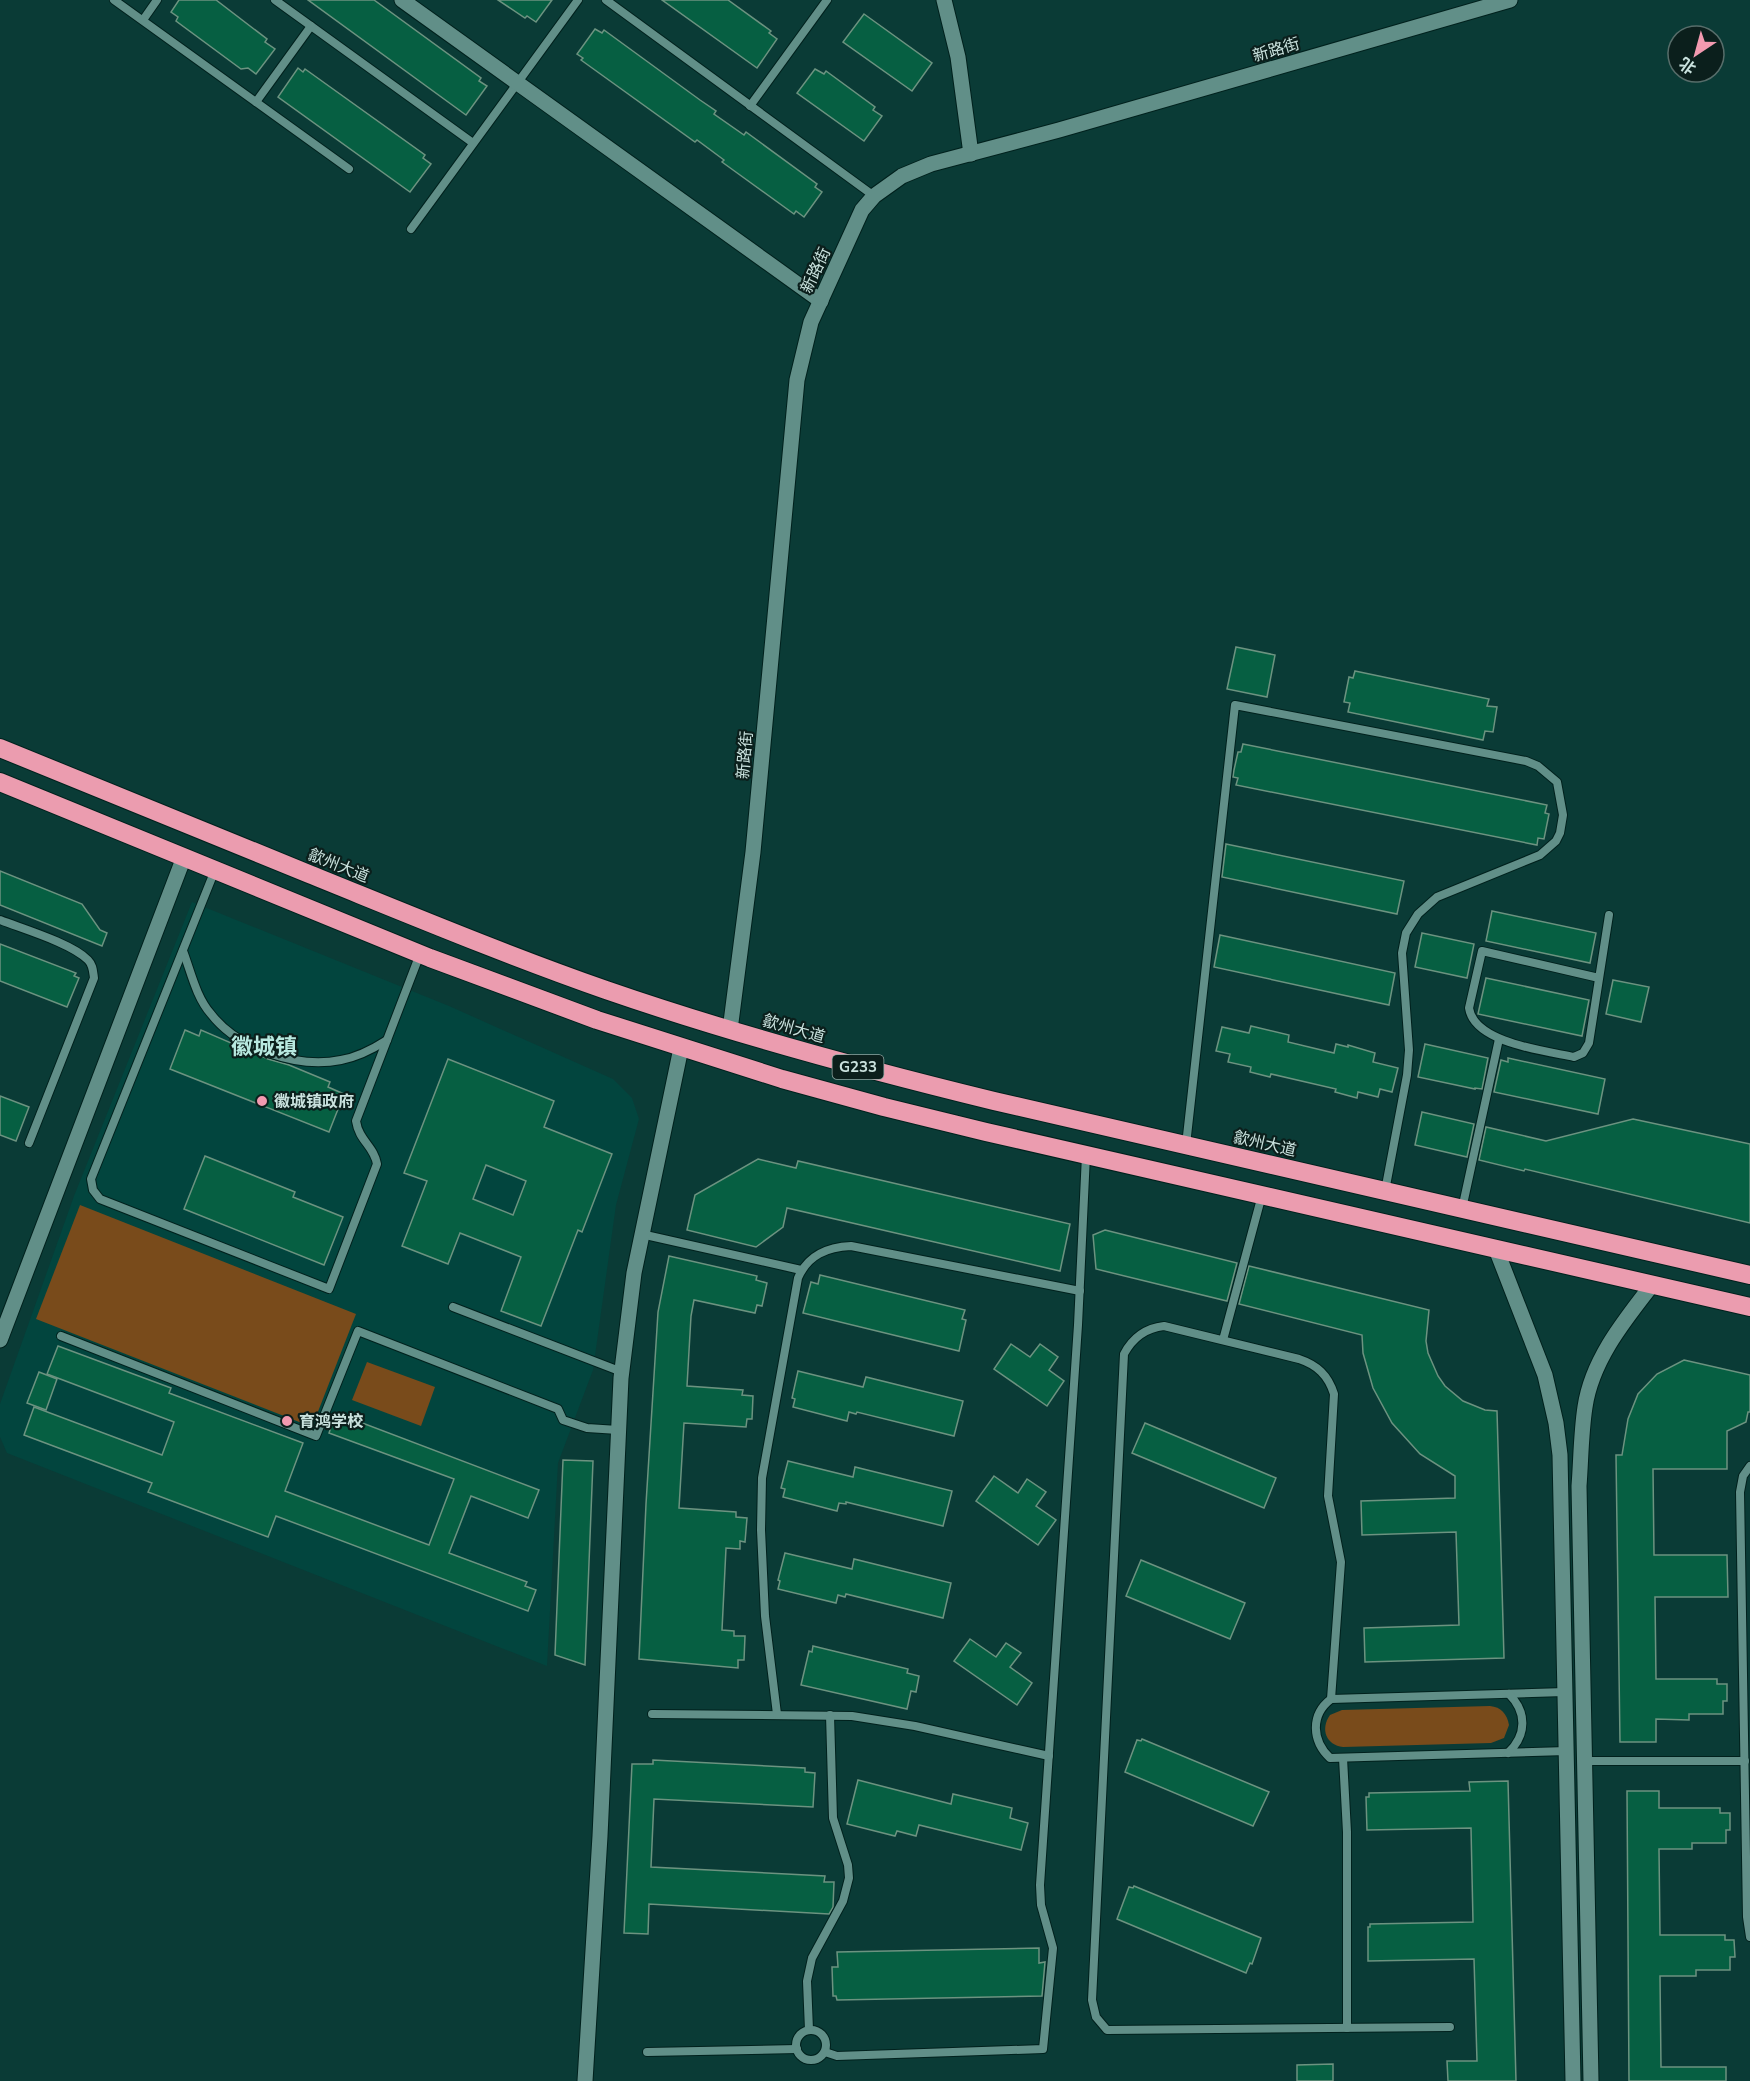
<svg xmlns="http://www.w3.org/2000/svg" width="1750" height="2081" viewBox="0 0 1750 2081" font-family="'Nunito Sans','Noto Sans SC',sans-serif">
<rect width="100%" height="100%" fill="#0a3b36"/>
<polygon fill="#02453e" points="192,902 449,1006 613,1079 632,1098 639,1119 616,1205 593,1370 558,1463 547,1666 7,1453 0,1437 0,1404 74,1196"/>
<g fill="#794b1b">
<polygon points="80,1205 356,1314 312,1427 36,1319"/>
<polygon points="367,1362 435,1387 421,1426 352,1400"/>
<path d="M 1490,1706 C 1501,1707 1507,1714 1509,1725 L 1504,1738 L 1491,1743 L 1343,1747 C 1326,1745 1320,1729 1330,1715 L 1342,1710 Z"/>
</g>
<g fill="#065f42" stroke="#6c9380" stroke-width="1.5" fill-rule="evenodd">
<polygon points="179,0 216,0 267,39 265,42 275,49 256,74 248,68 241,69 176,21 178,17 171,12"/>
<polygon points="308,0 374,0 481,78 479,81 487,86 466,115"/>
<polygon points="498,0 552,0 536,22 527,16 525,18"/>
<polygon points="662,0 728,0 771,31 769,33 777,39 757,68"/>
<polygon points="864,14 932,63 912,91 843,42"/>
<polygon points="595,29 602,33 604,30 700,100 716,111 714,114 744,135 746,132 817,184 815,187 822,192 804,217 796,211 794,214 722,162 724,160 697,140 695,142 581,60 583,58 577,54"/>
<polygon points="298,68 303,72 305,69 425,155 423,158 431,164 410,192 278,97"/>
<polygon points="815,69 824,74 826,71 875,107 873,110 882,116 864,141 797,93"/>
<polygon points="1236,647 1275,655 1267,697 1227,689"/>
<polygon points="1355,671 1489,699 1487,706 1497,707 1493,732 1485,731 1483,740 1348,712 1350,703 1344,702 1349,677 1353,678"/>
<polygon points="1243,744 1547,805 1545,813 1549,814 1544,839 1538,838 1537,845 1236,785 1238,778 1233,777 1234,770 1238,752 1241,752"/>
<polygon points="1226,844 1404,881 1397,914 1222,877"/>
<polygon points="0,871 82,904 100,930 107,933 102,946 0,905"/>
<polygon points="1492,911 1596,933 1590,963 1486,941"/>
<polygon points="1422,933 1474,944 1467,978 1415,967"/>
<polygon points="1220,935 1395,973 1389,1005 1214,967"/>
<polygon points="0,944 76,973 74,976 79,978 67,1007 0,981"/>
<polygon points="1486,978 1589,1000 1582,1036 1478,1014"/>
<polygon points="1613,980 1649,987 1641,1022 1606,1014"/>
<polygon points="1251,1026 1289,1035 1288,1042 1334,1053 1336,1044 1348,1047 1348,1045 1375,1053 1373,1062 1398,1068 1392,1092 1380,1089 1378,1097 1358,1092 1357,1098 1335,1092 1336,1089 1271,1074 1270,1077 1250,1072 1251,1067 1228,1062 1230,1054 1216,1051 1222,1027 1249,1033"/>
<polygon points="185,1030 199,1036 201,1030 268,1059 289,1065 330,1082 328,1087 344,1094 329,1132 170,1069"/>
<polygon points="1425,1044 1488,1058 1482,1089 1475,1088 1475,1089 1418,1077"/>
<polygon points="1508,1058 1605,1079 1598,1114 1494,1092 1501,1060 1508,1062"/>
<path d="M 448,1059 L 554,1101 L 544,1127 L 612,1154 L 582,1232 L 578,1230 L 541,1326 L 501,1311 L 521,1257 L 460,1233 L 448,1264 L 402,1246 L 427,1181 L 404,1173 ZM 486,1165 L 526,1181 L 513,1215 L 473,1199 Z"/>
<polygon points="0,1096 29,1107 16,1141 0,1135"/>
<polygon points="1422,1112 1474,1124 1467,1157 1415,1145"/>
<polygon points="1633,1119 1750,1144 1750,1223 1525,1169 1524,1171 1479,1160 1486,1127 1546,1141"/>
<polygon points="205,1156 295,1192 293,1197 343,1217 324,1265 184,1209"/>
<polygon points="758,1159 796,1168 798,1161 1070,1224 1060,1271 787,1208 783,1227 756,1247 687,1230 695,1195"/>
<polygon points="1105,1230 1237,1263 1227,1301 1096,1269 1093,1235"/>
<polygon points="669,1256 757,1276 756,1280 767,1283 762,1306 757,1305 755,1313 694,1300 691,1316 687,1386 743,1390 742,1395 753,1396 752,1419 747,1419 746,1427 684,1423 679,1508 736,1512 736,1517 747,1518 745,1542 740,1541 740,1549 726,1548 722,1630 734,1631 734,1636 745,1636 744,1660 738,1660 738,1668 639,1659 646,1504 658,1312"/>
<polygon points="1249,1266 1429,1310 1426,1341 1428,1353 1438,1376 1445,1386 1463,1401 1485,1410 1497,1411 1504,1658 1365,1662 1364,1628 1459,1625 1456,1532 1362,1535 1361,1501 1455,1498 1455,1476 1420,1454 1392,1423 1373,1388 1363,1353 1362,1335 1239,1304"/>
<polygon points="820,1275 965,1310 962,1319 966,1320 959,1351 803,1313 811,1282 818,1284"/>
<polygon points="1011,1344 1030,1357 1040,1344 1058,1357 1049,1370 1064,1381 1047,1406 994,1369"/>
<polygon points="58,1346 171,1388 169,1393 303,1443 285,1491 429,1545 454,1479 329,1433 336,1413 539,1490 528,1518 471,1496 449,1553 527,1582 525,1586 536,1590 528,1611 276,1516 268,1537 148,1492 152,1483 24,1435 34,1407 162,1455 174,1422 47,1374"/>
<polygon points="1684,1360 1750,1375 1750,1412 1748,1412 1746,1422 1727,1431 1727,1469 1653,1469 1654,1555 1727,1555 1728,1597 1655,1597 1656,1679 1717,1679 1717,1684 1727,1684 1727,1701 1723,1701 1723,1714 1689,1714 1689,1720 1656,1719 1656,1742 1620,1742 1616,1455 1622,1455 1628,1419 1638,1394 1657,1374"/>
<polygon points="798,1371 863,1387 866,1377 963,1401 954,1436 857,1412 856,1414 849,1412 847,1421 793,1407 795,1399 792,1398"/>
<polygon points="39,1372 57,1379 46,1410 27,1403"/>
<polygon points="1145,1423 1276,1478 1264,1508 1132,1453"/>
<polygon points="563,1460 593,1461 585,1665 555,1655"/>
<polygon points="788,1461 853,1477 855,1467 952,1491 943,1526 846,1502 846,1504 839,1503 837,1511 783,1497 785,1489 781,1488"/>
<polygon points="994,1476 1018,1493 1027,1479 1046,1492 1036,1506 1056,1520 1038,1545 976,1501"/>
<polygon points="785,1553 852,1569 854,1559 951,1583 943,1618 846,1594 845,1597 838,1595 836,1603 778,1589 780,1581 778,1580"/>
<polygon points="1141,1560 1245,1603 1230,1639 1126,1596"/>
<polygon points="970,1639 996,1657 1006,1643 1021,1653 1010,1667 1032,1683 1017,1705 954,1661"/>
<polygon points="813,1646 908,1669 907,1673 919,1676 916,1692 911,1691 907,1709 801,1685 809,1651 812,1652"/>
<polygon points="1142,1739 1269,1792 1253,1826 1125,1772 1137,1740 1141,1741"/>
<polygon points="653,1760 805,1768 805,1772 815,1773 813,1807 654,1799 651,1867 825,1876 824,1882 834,1882 833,1907 829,1914 649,1904 648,1934 624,1933 632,1764 653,1764"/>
<polygon points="858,1780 951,1804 953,1794 1012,1808 1010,1818 1028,1823 1021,1850 919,1825 916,1836 897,1831 895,1836 847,1824"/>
<polygon points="1508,1781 1516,2081 1448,2081 1447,2061 1477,2061 1474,1959 1368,1961 1368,1927 1370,1927 1370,1924 1473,1922 1471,1828 1367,1830 1366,1797 1369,1797 1369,1793 1470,1791 1469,1782"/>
<polygon points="1627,1791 1659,1791 1659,1808 1720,1808 1720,1813 1730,1813 1730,1830 1726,1830 1726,1843 1692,1843 1692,1849 1659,1849 1660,1935 1725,1935 1725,1940 1734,1940 1735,1957 1730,1957 1730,1970 1696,1970 1696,1976 1660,1976 1661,2067 1726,2067 1726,2081 1629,2081"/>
<polygon points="1134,1886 1261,1938 1252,1964 1250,1963 1246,1973 1117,1919 1129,1887 1133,1888"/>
<polygon points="1039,1948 1039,1963 1045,1962 1042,1996 837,2000 836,1996 833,1996 832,1967 838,1967 837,1952"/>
<polygon points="1333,2064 1333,2081 1297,2081 1297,2065"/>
</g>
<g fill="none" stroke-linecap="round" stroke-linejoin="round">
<defs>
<g id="lane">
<polyline points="114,0 349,169"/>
<polyline points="275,0 473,143"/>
<polyline points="606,0 874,196"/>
<polyline points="143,20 157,0"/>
<polyline points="256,102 311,26"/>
<polyline points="750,106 827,0"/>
<polyline points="411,229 578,0"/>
<path d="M 215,870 L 91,1179 L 93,1190 L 100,1199 L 329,1289 L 377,1164 C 374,1146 359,1141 356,1121 L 420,954"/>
<path d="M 0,920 C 23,929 71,943 88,960 C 93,965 93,971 94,978 L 29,1143"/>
<path d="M 183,951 C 191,972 196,997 211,1014 C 238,1049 298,1069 341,1060 C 358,1057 373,1049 387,1040"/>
<path d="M 1599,978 L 1482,951 L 1469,1008 C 1474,1043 1546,1051 1574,1057 L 1583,1053 L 1589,1043 L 1609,915"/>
<polyline points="1186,1145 1235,705 1526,761 1538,766 1557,782 1563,815 1560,833 1556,841 1540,855 1437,897 1418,914 1406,933 1402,953 1409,1050 1407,1075 1385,1191"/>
<polyline points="1462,1209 1499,1039"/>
<polyline points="641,1234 801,1270"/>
<polyline points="453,1307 622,1372"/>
<polyline points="61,1336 316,1436 358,1331 558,1409 563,1420 587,1428 618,1430"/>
<polyline points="1223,1340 1262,1195"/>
<polyline points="1750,1466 1743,1476 1740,1492 1747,1917 1750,1937"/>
<path d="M 1565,1692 L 1331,1699 C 1310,1715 1312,1741 1330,1758 L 1567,1751"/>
<path d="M 1331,1699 L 1341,1562 L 1328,1496 L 1334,1394 C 1328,1375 1317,1365 1299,1359 L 1164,1326 C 1146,1328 1133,1337 1124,1354 L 1092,2000 L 1096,2017 L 1107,2030 L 1450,2027"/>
<polyline points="652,1714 852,1716 915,1726 1049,1756"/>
<path d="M 777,1714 L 765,1616 L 761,1530 L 762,1478 L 798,1278 C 808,1255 827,1247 851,1246 L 1080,1291"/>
<path d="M 1508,1753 C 1527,1735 1527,1712 1509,1694"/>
<polyline points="1343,1758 1347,1832 1347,2028"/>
<polyline points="1585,1761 1745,1761"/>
<circle cx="811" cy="2045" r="15"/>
<polyline points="809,2030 807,1981 812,1958 843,1901 849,1878 848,1865 833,1818 830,1715"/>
<polyline points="647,2052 797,2049"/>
<polyline points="825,2052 837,2056 1043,2049 1053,1948 1041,1905 1040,1885 1078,1325 1086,1155"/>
</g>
<g id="street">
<polyline points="402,0 821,301"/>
<polyline points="944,0 958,57 971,154"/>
<polyline points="730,1030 753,852 797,380 811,322 862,210 874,196 902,176 931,164 1059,130 1510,0"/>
<polyline points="0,1340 184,857"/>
</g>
<g id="secondary">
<polyline points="1496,1249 1545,1375 1556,1423 1560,1455 1573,2081"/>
<polyline points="585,2081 600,1836 621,1378 634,1273 681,1048"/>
<path d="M 1591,2081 L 1579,1486 C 1581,1460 1581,1433 1585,1407 C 1592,1360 1624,1321 1652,1285"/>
</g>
<g id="highway">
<path d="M 0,748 C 103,790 206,832 309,874 C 408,914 506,955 606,990 C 733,1034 863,1069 994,1101 L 1750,1275"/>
<polyline points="0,782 430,958 597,1020 782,1079 884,1107 986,1132 1750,1307"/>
</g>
</defs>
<use href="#lane" stroke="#00211d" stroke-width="10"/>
<use href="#street" stroke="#00211d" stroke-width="17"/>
<use href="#secondary" stroke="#00211d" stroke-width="17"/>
<use href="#highway" stroke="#00211d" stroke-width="20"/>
<use href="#lane" stroke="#618f88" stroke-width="8"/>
<use href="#street" stroke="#618f88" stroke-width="15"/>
<use href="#secondary" stroke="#618f88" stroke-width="15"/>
<use href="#highway" stroke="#eb9caf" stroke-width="18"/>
</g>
<g fill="#f29ab0" stroke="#0b1f1c" stroke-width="2">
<circle cx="262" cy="1101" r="6"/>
<circle cx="287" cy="1421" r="6"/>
</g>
<g text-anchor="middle" stroke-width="4.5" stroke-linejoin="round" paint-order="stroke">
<rect fill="#0b1f1c" stroke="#91a8a4" stroke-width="1.5" x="832.5" y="1055" width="51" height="24" rx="4.5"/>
<g font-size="15" font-weight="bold" fill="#cae2de">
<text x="858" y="1072">G233</text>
</g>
<g font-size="16" fill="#cae2de" stroke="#0b1f1c">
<text transform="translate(1276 49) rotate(-16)" y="6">新路街</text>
<text transform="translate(815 270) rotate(-65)" y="6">新路街</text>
<text transform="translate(744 755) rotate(-85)" y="6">新路街</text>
<text transform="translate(339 865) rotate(22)" y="6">歙州大道</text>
<text transform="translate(794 1028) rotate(16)" y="6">歙州大道</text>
<text transform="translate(1265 1143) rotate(13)" y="6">歙州大道</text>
</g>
<g font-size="16" font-weight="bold" fill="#cae2de" stroke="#0b1f1c" text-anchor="start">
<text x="274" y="1107">徽城镇政府</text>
<text x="299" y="1427">育鸿学校</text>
</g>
<g font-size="22" font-weight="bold" fill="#b8e9e0" stroke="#0b1f1c">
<text x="264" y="1054">徽城镇</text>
</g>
</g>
<g transform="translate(1696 54) rotate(216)"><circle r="28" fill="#0b1f1c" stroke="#576d6a" stroke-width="1.5"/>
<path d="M0-4.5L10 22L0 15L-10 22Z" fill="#f29ab0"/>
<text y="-9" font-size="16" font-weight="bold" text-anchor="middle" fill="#cae2de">北</text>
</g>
</svg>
